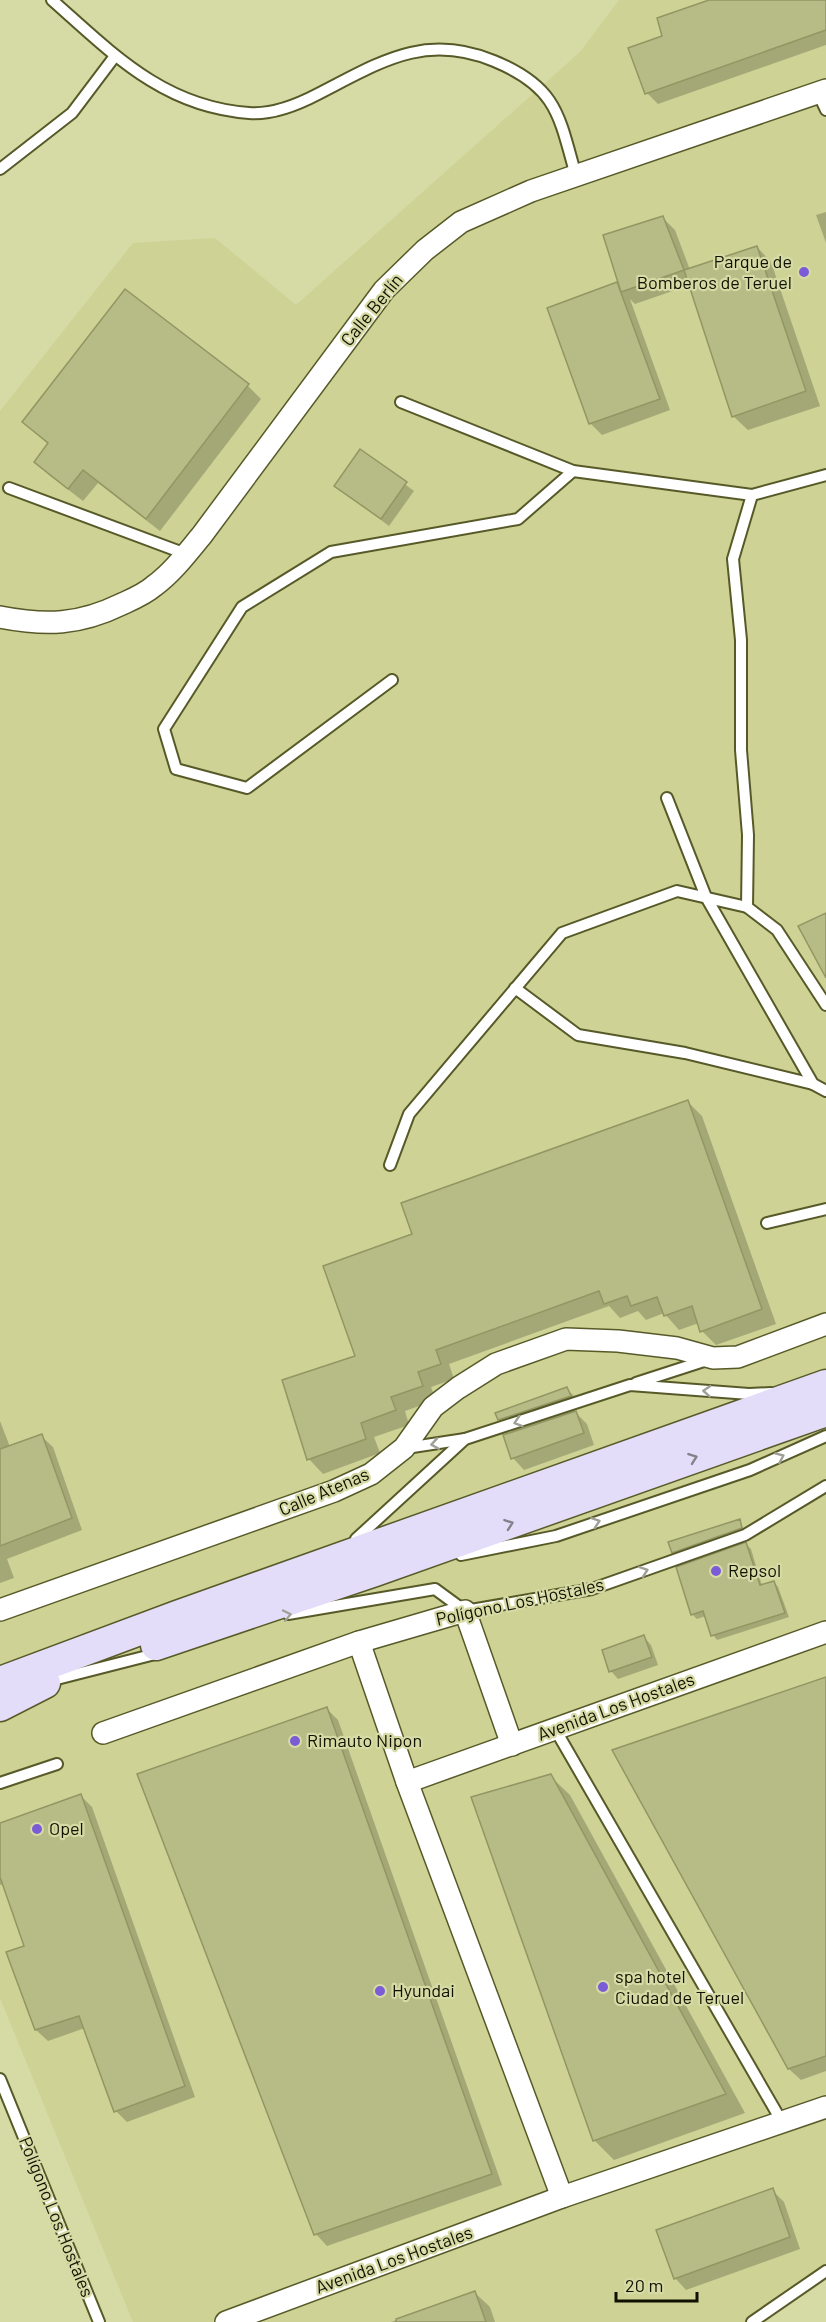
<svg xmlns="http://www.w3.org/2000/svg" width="826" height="2322" viewBox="0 0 826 2322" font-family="Barlow,sans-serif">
<rect width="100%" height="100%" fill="#d6daa4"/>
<polygon fill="#ced294" points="619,0 826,0 826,2280 765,2322 133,2322 0,1998 0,411 133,243 215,238 296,305 580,52"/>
<g fill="#0003">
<polygon points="714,0 826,0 826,45 658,104 647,93 664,37"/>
<polygon points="826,212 826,243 816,215"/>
<polygon points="662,217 675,230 690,270 757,247 771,262 820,406 748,430 733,416 690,285 635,304 630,299 670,410 602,435 591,424 549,309 617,284 621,288"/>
<polygon points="125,291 248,386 261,399 160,531 98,483 83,501 49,475 36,462 48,444 24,422"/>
<polygon points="360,451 414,491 389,526 336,486"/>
<polygon points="688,1102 702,1116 776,1324 716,1345 702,1331 699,1323 679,1330 664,1313 646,1320 638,1311 620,1318 609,1306 449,1364 454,1379 431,1387 436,1400 405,1411 409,1425 374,1437 380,1453 323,1474 309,1459 413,1235"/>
<polygon points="567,1389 578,1400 581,1408 573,1410 587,1424 594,1445 524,1470 513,1458 513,1433 499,1420"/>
<polygon points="0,1421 10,1447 41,1436 53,1447 82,1530 7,1559 14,1578 0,1583"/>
<polygon points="739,1521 745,1531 677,1556 673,1552"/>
<polygon points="746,1544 751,1549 762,1586 774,1582 778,1587 789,1617 717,1640 713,1635 706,1616 697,1619 692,1614"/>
<polygon points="644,1637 651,1645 658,1665 618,1679 611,1671 604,1651"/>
<polygon points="826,1679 826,2071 801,2080 789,2069"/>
<polygon points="327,1709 338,1720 502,2185 327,2246 316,2234"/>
<polygon points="550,1776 570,1795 745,2113 614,2160 594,2140"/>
<polygon points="81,1796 92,1807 195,2097 127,2122 116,2111 85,2028 48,2041 36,2030 25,1947 4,1884 0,1885 0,1825"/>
<polygon points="772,2190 784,2202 800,2249 686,2290 675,2278"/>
<polygon points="475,2293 490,2307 495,2322 391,2322"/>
</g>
<g fill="#b7bb86" stroke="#939663" stroke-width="1.5">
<polygon points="709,0 826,0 826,30 645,94 628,48 662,36 657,18"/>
<polygon points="663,216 684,270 621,292 603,235"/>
<polygon points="757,246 806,391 732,417 684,270"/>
<polygon points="617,282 660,399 589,424 547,308"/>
<polygon points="125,289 249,384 146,519 83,470 68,489 34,462 48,443 22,422"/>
<polygon points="360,449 407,482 381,519 334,486"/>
<polygon points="826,913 826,978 798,926"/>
<polygon points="688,1100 762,1309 700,1332 692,1306 664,1316 657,1297 631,1306 627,1296 604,1304 599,1291 436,1350 441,1364 418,1372 423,1386 391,1397 396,1410 361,1423 366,1439 307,1460 282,1380 355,1356 323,1266 412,1234 401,1203"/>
<polygon points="567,1387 571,1396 498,1420 495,1413"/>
<polygon points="576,1411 584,1433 511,1459 503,1435"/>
<polygon points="42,1434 72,1518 0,1546 0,1449"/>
<polygon points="740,1519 742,1528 672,1553 668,1542"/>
<polygon points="746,1542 760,1585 774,1581 785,1613 711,1636 703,1611 691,1615 676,1567"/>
<polygon points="644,1635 652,1657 609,1672 602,1650"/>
<polygon points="826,1677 826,2056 788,2069 612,1750"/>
<polygon points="327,1707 492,2174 314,2235 137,1774"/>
<polygon points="551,1774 726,2094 593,2141 471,1797"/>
<polygon points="81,1794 185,2086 114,2112 79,2016 35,2030 6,1952 24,1946 0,1877 0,1823"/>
<polygon points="773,2188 790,2237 674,2279 656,2230"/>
<polygon points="475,2291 486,2322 396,2322 396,2319"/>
</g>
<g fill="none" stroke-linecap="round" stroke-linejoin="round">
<defs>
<g id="service">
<path d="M 52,0 C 112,53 163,107 249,113 C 273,115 297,105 318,94 C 379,63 424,32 494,61 C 557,87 559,115 576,176"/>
<polyline points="818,93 826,110"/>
<polyline points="0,169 72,113 115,56"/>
<polyline points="401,402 573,471 752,495 826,475"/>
<polyline points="9,488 186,554"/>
<polyline points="392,680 247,788 176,769 164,729 242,607 331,552 518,519 573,471"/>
<polyline points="667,798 706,897 813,1084 826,1091"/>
<polyline points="747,907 748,835 741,750 741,640 733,559 752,495"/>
<polyline points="515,988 578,1035 685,1053 813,1084"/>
<polyline points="390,1165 409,1114 562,933 677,891 747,907 777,930 826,1005"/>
<polyline points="767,1223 826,1209"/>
<polyline points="636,1383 707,1360"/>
<polyline points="406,1448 465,1439"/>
<polyline points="356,1539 465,1439 630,1385 749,1394 771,1393"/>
<polyline points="461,1555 556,1536 750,1470 826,1436"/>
<polyline points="288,1614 435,1589 465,1611 592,1589 745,1535 826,1486"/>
<polyline points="49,1681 159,1653"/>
<polyline points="555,1729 782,2122"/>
<polyline points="0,1783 57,1764"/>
<polyline points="0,2079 99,2322"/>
<polyline points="752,2322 826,2271"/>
</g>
<g id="minor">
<path d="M 0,617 C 46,626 79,625 122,604 C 133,599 145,594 154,586 C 173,572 187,553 202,535 L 384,290 L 425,250 L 461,222 L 531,191 L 826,90"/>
<polyline points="0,1610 334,1491 371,1474 404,1448 433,1407 458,1388 496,1364 566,1339 618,1341 677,1348 713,1358 738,1357 826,1324"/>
<polyline points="359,1642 407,1782 562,2197"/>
<polyline points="103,1733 359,1642 465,1611 512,1745"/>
<polyline points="407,1782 826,1632"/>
<polyline points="226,2322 562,2197 826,2107"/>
</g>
<g id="secondary">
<polyline points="156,1645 375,1571 826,1411"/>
<polyline points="0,1682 177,1616 826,1385"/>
<polyline points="0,1706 45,1683"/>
</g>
</defs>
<use href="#service" stroke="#575a28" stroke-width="14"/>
<use href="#minor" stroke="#575a28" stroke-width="24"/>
<use href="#secondary" stroke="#575a28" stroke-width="33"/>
<use href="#service" stroke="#fff" stroke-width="10"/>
<use href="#minor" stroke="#fff" stroke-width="21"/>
<use href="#secondary" stroke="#e3ddfa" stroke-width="30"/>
</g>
<defs><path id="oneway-chevron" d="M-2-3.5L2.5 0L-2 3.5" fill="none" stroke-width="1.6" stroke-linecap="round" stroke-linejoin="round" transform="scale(1.5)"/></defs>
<g stroke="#a0a099">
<use href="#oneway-chevron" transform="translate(707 1391) rotate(-176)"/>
<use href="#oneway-chevron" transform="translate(518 1422) rotate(162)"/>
<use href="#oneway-chevron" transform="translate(435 1444) rotate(171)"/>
<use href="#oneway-chevron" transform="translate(780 1457) rotate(-24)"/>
<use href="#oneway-chevron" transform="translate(596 1522) rotate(-19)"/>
<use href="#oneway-chevron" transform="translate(644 1571) rotate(-19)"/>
<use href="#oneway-chevron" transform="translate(287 1615) rotate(-12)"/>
</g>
<g stroke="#84818a">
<use href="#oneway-chevron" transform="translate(693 1458) rotate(-20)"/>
<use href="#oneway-chevron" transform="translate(509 1524) rotate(-20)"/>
</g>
<g fill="#7b5cd6" stroke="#d6daa4" stroke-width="2">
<circle cx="804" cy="272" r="6"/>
<circle cx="716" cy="1571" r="6"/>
<circle cx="295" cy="1741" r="6"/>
<circle cx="37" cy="1829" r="6"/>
<circle cx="603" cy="1987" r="6"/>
<circle cx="380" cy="1991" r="6"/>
</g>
<g text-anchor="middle" stroke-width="4.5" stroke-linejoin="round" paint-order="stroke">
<g font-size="18" fill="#111101" stroke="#d6daa4" text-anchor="start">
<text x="792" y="268" text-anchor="end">Parque de<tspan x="792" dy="21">Bomberos de Teruel</tspan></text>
<text x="728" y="1577">Repsol</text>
<text x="307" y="1747">Rimauto Nipon</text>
<text x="49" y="1835">Opel</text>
<text x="615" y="1983">spa hotel<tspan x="615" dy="21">Ciudad de Teruel</tspan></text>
<text x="392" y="1997">Hyundai</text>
</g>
<g font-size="18" fill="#111101" stroke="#d6daa4">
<text transform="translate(372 310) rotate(-51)" y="6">Calle Berlín</text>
<text transform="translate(324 1492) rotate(-23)" y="6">Calle Atenas</text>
<text transform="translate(520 1602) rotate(-12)" y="6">Polígono Los Hostales</text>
<text transform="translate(616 1707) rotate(-20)" y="6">Avenida Los Hostales</text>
<text transform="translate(56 2217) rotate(68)" y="6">Polígono Los Hostales</text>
<text transform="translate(394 2260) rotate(-20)" y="6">Avenida Los Hostales</text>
</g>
</g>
<path d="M616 2292v9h81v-9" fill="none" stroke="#111101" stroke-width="3"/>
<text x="625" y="2292" font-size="18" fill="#111101" stroke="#d6daa4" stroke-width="4.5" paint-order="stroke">20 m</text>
</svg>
